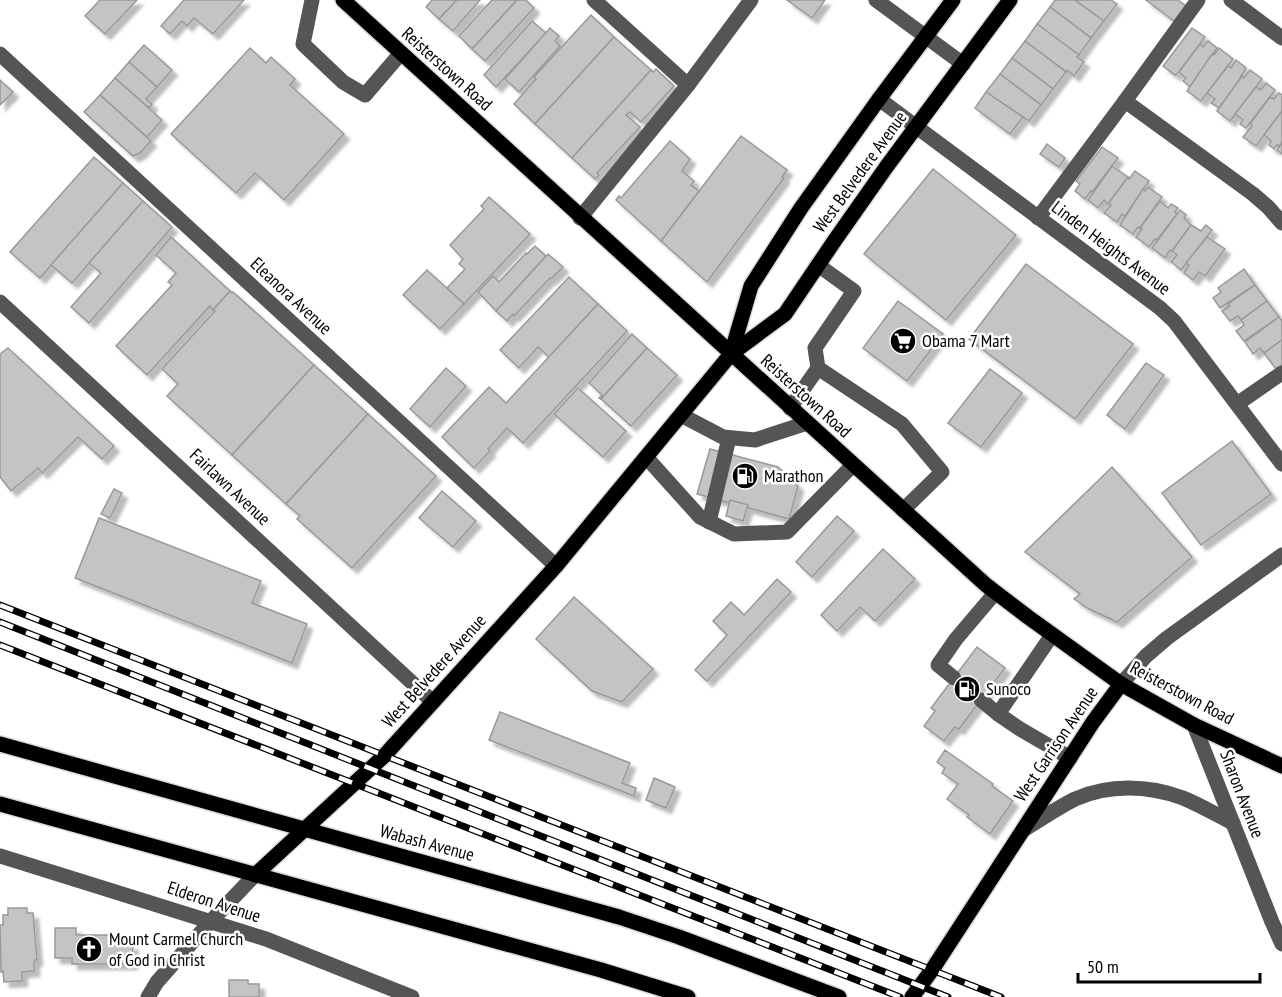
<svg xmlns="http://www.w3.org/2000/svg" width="1282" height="997" viewBox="0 0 1282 997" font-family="'PT Sans Narrow',sans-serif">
<defs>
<filter id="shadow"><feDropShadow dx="5.5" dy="5.5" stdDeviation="1.5" flood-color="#0004"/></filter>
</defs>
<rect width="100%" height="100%" fill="#fff"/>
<g fill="#c4c4c4" stroke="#999" stroke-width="1.5" filter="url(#shadow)">
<polygon points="100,0 137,0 105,34 85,16"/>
<polygon points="184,0 244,0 213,34 194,18 187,26 182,21 170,34 161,26"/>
<polygon points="432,0 457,0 439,19 426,7"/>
<polygon points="457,0 480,0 453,31 439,19"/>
<polygon points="492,0 517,0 472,49 459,36"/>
<polygon points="517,0 526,0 534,8 485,61 472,49"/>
<polygon points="787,0 825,0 812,18"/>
<polygon points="1055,0 1075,0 1104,21 1091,38 1050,7"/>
<polygon points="1075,0 1111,0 1117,4 1104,21"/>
<polygon points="1146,0 1178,0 1186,6 1174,21"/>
<polygon points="1050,7 1091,38 1079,55 1037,24"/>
<polygon points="591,15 614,37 535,124 514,104 536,79 534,77"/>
<polygon points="532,21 546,33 496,87 484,75"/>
<polygon points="1037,24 1079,55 1077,57 1084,62 1074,76 1067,70 1066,72 1025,41"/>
<polygon points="550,28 559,36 555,41 560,46 519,92 505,79"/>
<polygon points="1192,28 1205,37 1179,72 1175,75 1163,66"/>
<polygon points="614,37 651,70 572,158 535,124"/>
<polygon points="1025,41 1066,72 1053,89 1012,58"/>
<polygon points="1208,41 1217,48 1190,87 1183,81 1186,78 1179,72 1200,44 1203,47"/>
<polygon points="144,45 172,70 157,87 129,62"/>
<polygon points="250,48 266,63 271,57 295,79 290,85 344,134 284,200 255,173 236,193 171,134"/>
<polygon points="1219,48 1233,59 1201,101 1187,91 1212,54 1214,55"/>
<polygon points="1012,58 1053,89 1041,105 1000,74"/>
<polygon points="1236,60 1246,68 1241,76 1242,76 1219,108 1211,103 1215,99 1207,93 1228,66 1231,68"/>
<polygon points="129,62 157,87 146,99 152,104 149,108 115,78"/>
<polygon points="656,69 674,86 641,122 630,112 626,115 640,127 597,173 599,175 595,179 572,158 651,70 653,72"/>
<polygon points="1250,70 1262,79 1230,121 1217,111 1242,76 1244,78"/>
<polygon points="1000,74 1041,105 1029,121 986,92"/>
<polygon points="115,78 162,120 147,137 100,95"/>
<polygon points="0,80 13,92 0,105"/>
<polygon points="1266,83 1275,90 1246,128 1240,124 1243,120 1235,114 1256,87 1261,90"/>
<polygon points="986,92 1023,117 1010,134 975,108"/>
<polygon points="1279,93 1282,95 1282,111 1256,146 1243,137 1252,126 1250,124 1270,97 1274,99"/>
<polygon points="100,95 151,141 140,153 133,156 84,112"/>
<polygon points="1282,111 1282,142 1279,146 1277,145 1274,149 1269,145 1271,141 1264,135"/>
<polygon points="741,136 787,170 782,177 784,178 707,282 661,241"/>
<polygon points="670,141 690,159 682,171 694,181 691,185 699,191 661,241 616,200 619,196 621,198"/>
<polygon points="1282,142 1282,154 1277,150"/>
<polygon points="1047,144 1065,158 1059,167 1040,154"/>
<polygon points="1102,147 1118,158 1092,192 1091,191 1085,199 1075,191 1080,184 1076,181"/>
<polygon points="94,157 123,183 40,278 10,252"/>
<polygon points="1112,166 1128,177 1108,204 1104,200 1098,208 1088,200"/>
<polygon points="933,169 1016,235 946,320 864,254"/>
<polygon points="1135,171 1149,181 1125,216 1122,214 1117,222 1104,213 1111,205 1108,204 1128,177 1129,179"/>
<polygon points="123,183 143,201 72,283 51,265"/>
<polygon points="1148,187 1162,197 1140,228 1138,227 1133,234 1120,225 1143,189 1145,191"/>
<polygon points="489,197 530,234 464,304 447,288 465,269 459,264 463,259 450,245 484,209 481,206"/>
<polygon points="143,201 172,227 89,323 71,307 101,273 89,263"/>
<polygon points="1160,201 1168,208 1171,204 1178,208 1175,212 1177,214 1157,240 1155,239 1149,247 1136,237 1142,229 1140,228"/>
<polygon points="1180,210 1186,215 1184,218 1191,225 1172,251 1170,250 1165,258 1152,248"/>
<polygon points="1191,225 1201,231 1206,225 1212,230 1181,270 1171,262 1177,255 1172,251"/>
<polygon points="171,237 230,291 213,310 210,306 147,375 116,346 172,285 168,282 176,273 156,255"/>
<polygon points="1207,237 1225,249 1205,276 1199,272 1193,280 1184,273 1189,265 1186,263"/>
<polygon points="535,246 546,256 496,311 478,292 493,276 499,282 526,253 527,254"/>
<polygon points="548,254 563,267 551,279 550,278 514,316 513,314 507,321 496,311"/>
<polygon points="1026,264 1133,344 1075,419 969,339"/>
<polygon points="1244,269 1255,285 1220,308 1213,298 1221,292 1218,288"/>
<polygon points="427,270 464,304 440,329 403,295"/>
<polygon points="569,277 598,304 549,357 538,347 519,368 500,350"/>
<polygon points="1255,285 1267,301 1241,320 1238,316 1230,321 1222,311 1230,306 1228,304"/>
<polygon points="230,291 232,293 233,292 314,365 232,455 167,396 178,384 162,369 215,311 213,310"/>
<polygon points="898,301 943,334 907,381 863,348"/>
<polygon points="1267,301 1279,317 1244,341 1236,331 1244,325 1241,320"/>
<polygon points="598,304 627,331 523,443 507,428 488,449 490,451 474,468 442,437 489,387 506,403"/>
<polygon points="1279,317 1282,321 1282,340 1264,353 1260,348 1253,354 1245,342"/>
<polygon points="632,334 647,348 601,399 599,398 602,395 589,383"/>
<polygon points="1282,340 1282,365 1276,369 1264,353"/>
<polygon points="8,348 114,446 102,459 78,437 42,473 38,468 11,491 0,477 0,354"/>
<polygon points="647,348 677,375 631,426 601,399"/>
<polygon points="1146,363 1164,375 1125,429 1107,415"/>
<polygon points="314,365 368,414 286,504 232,455"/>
<polygon points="446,368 466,386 430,427 410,409"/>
<polygon points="990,369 1022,393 981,447 948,423"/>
<polygon points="578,388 626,431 603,457 554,414"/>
<polygon points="368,414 436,476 352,568 297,519 300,516 286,504"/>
<polygon points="1232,441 1271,494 1201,545 1162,493"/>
<polygon points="710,449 778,467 798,486 789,519 697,494"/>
<polygon points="1112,467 1192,557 1117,622 1089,609 1074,599 1080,594 1025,552"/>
<polygon points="114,489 122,493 110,518 101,514"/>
<polygon points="442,491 476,521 453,547 419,518"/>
<polygon points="730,500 748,505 743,521 726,516"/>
<polygon points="837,516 854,531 812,577 796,562"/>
<polygon points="99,518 261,581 252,603 307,624 292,663 75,578"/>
<polygon points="883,549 915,579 875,621 860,607 837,631 821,615"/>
<polygon points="777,579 791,592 707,681 695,670 727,635 713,621 731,602 744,615"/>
<polygon points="574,597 653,669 622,702 592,691 536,639"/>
<polygon points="977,647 1005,668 959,729 955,727 944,741 924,726 935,711 931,708"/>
<polygon points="500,712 630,763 622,783 636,788 634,796 489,740"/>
<polygon points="945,750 993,784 992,786 1013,801 990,834 967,817 969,815 947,799 958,784 942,773 945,768 937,762"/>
<polygon points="654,778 675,787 666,808 646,800"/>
<polygon points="8,908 27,908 27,913 33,913 37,960 35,960 34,963 34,971 22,972 22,981 4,982 3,971 1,972 0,925 3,925 3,915 8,915"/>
<polygon points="55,928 76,928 76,935 120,935 120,945 133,945 132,964 72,964 72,958 55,958"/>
<polygon points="229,980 248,980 248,984 259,984 259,997 229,997"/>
</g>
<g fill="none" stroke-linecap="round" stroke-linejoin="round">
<polyline stroke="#d9d9d9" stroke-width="15" stroke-dasharray="15 8" stroke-linecap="butt" points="954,678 981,700"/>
<defs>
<g id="major">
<polyline points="343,0 986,585 1028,617 1121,684 1194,725 1282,766"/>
<polyline points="731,354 751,286 801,208 879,99 953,0"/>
<polyline points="0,744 619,917 679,937 839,997"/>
<polyline points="0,804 601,970 688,997"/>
<polyline points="255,875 384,756 556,566 731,354 785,314 835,240 887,166 1010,0"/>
<polyline points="912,997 932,970 1093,722 1121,684"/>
</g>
</defs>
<use href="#major" stroke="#dbdbdb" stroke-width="18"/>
<g stroke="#555" stroke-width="15">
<polyline points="312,0 303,44 343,82 365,95 401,53"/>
<polyline points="594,0 688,85"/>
<polyline points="876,0 963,64"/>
<polyline points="1231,0 1282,38"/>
<polyline points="0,54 556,566"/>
<polyline points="879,99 1160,308 1174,321 1282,464"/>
<polyline points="1125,101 1253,194 1268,207 1282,223"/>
<polyline points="580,218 688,85 751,0"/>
<polyline points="1038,218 1125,101 1198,0"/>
<polyline points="818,265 854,291 815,348 818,368 902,424 942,472 903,510"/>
<polyline points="0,302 433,702"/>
<polyline points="1237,404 1282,373"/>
<polyline points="790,408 818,368"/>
<polyline points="681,415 723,437 755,440 807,423"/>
<polyline points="646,457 700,517 734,534 787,532 853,465"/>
<polyline points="709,522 729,438"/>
<polyline points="1052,635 998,714 1020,729 1070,758"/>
<polyline points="954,678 938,665 956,639 995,593"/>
<polyline points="1121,684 1146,656 1167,638 1282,555"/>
<polyline points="981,700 998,714"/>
<polyline points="1194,725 1272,922 1282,944"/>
<path d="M 1023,830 C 1040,820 1057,808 1075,799 C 1109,784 1148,785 1183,798 C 1200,805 1217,815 1233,823"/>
<polyline points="0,856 266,939 412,997"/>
<polyline points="148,997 157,982 210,922 255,875"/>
</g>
<use href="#major" stroke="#000" stroke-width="15"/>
<defs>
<g id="rail">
<polyline points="0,605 1001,997"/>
<polyline points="0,622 948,997"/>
<polyline points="0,645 900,997"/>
</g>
</defs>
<use href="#rail" stroke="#000" stroke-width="7"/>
<use href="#rail" stroke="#fff" stroke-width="4.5" stroke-dasharray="14" stroke-linecap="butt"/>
</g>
<defs>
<symbol id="supermarket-disc" viewBox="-11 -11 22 22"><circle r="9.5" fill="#000" stroke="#fff"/><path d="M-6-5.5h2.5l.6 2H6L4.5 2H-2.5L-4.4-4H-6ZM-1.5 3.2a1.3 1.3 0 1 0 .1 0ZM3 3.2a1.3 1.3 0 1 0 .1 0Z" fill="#fff"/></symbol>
<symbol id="fuel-disc" viewBox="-11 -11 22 22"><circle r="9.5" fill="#000" stroke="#fff"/><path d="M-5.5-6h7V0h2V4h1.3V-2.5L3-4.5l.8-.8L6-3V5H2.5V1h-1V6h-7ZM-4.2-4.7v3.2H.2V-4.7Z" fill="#fff"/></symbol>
<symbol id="church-disc" viewBox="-11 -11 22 22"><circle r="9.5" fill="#000" stroke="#fff"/><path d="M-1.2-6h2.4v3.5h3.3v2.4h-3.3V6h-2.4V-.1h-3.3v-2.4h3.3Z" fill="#fff"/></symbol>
</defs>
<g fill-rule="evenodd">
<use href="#supermarket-disc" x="888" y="326" width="30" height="30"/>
<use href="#fuel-disc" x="730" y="461" width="30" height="30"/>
<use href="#fuel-disc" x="952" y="674" width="30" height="30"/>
<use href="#church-disc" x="74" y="934" width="30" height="30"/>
</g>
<g text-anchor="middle" stroke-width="5" stroke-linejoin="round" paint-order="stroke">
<g font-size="18" fill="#000" stroke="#fff">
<text transform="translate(447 69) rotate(42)" y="6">Reisterstown Road</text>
<text transform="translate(860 172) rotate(-54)" y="6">West Belvedere Avenue</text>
<text transform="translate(1111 248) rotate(37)" y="6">Linden Heights Avenue</text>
<text transform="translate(291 296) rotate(43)" y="6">Eleanora Avenue</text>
<text transform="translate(806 396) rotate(42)" y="6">Reisterstown Road</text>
<text transform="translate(230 487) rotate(43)" y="6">Fairlawn Avenue</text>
<text transform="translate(434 671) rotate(-48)" y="6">West Belvedere Avenue</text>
<text transform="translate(1182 693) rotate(28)" y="6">Reisterstown Road</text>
<text transform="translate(1056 744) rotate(-56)" y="6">West Garrison Avenue</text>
<text transform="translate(1242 794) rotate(69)" y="6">Sharon Avenue</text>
<text transform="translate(427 843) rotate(15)" y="6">Wabash Avenue</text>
<text transform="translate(214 902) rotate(18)" y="6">Elderon Avenue</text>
</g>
<g font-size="18" fill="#000" stroke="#fff" text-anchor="start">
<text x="922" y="347">Obama 7 Mart</text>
<text x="764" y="482">Marathon</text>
<text x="986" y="695">Sunoco</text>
<text x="109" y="945">Mount Carmel Church<tspan x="109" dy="21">of God in Christ</tspan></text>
</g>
</g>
<path d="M1078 973v9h182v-9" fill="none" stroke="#000000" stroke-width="3"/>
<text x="1087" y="973" font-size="18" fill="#000000" stroke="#ffffff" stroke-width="4.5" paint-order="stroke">50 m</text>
</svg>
